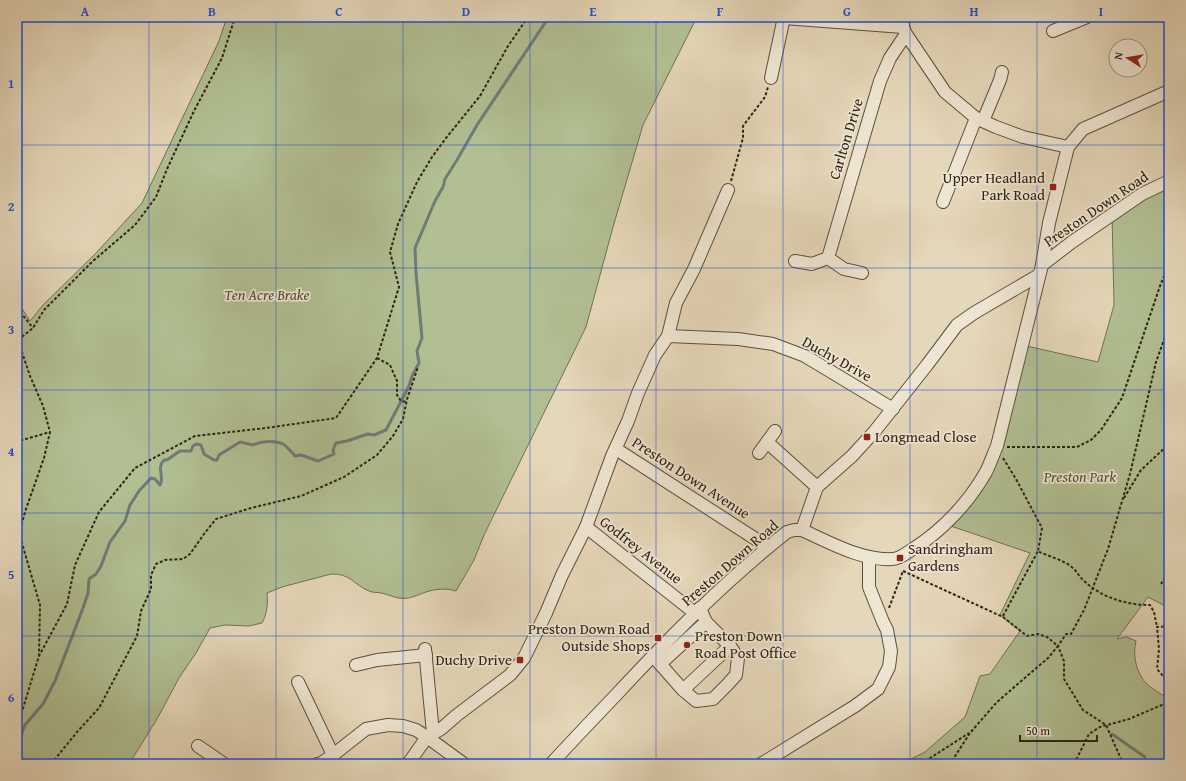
<svg xmlns="http://www.w3.org/2000/svg" width="1186" height="781" viewBox="0 0 1186 781" font-family="'Gentium Book Plus',serif">
<rect width="100%" height="100%" fill="#e5d7b9"/>
<filter id="stains"><feTurbulence type="fractalNoise" baseFrequency=".005" numOctaves="4"/><feColorMatrix values="0 0 0 0 .2 0 0 0 0 .09 0 0 0 0 .02 0 0 0 .5 -.17"/></filter>
<radialGradient id="worn" r=".72"><stop offset=".6" stop-color="#630" stop-opacity="0"/><stop offset="1" stop-color="#630" stop-opacity=".3"/></radialGradient>
<g fill="#b1bf92" stroke="#707153">
<path d="M 227,17 L 697,17 L 643,125 L 613,227 L 586,327 L 484,535 L 474,560 L 456,591 C 447,588 434,589 426,592 C 417,595 409,600 399,598 C 393,597 387,594 381,593 C 377,592 373,593 369,591 C 354,585 350,573 331,574 L 282,587 L 267,593 C 268,604 267,614 262,623 L 249,626 L 225,625 L 210,628 L 196,653 L 179,678 L 157,719 L 129,764 L 17,764 L 17,301 L 30,321 L 43,305 L 96,253 L 142,203 L 219,41 Z"/>
<path d="M 1169,181 L 1169,608 L 1148,597 L 1117,639 L 1127,637 L 1136,641 C 1133,653 1135,667 1142,678 C 1146,685 1155,690 1162,695 L 1169,695 L 1169,764 L 901,764 L 925,752 L 965,717 L 980,676 L 990,674 L 1020,631 L 1000,615 L 1030,553 L 945,524 L 986,471 L 1022,345 L 1098,362 L 1114,305 L 1112,213 Z"/>
</g>
<g fill="none" stroke-linecap="round" stroke-linejoin="round">
<g stroke="#6f7c78" stroke-width="3">
<polyline points="1112,734 1145,757"/>
<path d="M 17,746 C 22,740 21,732 25,725 L 43,704 L 55,681 L 83,608 L 88,593 L 89,579 L 96,574 L 101,566 L 110,542 L 125,521 L 130,505 L 139,491 L 151,478 L 155,479 L 160,485 L 161,483 C 163,475 157,467 164,460 L 167,460 L 180,451 L 191,451 L 193,446 L 196,444 L 201,445 L 204,454 L 214,460 L 217,460 L 219,455 L 240,442 L 253,445 C 261,441 275,440 283,444 C 285,445 293,453 295,456 L 301,455 L 318,461 L 334,454 L 333,450 L 336,443 L 347,441 L 368,434 L 374,435 L 386,430 L 409,386 L 412,376 L 419,363 L 417,351 L 422,338 L 416,273 L 415,248 L 435,201 L 443,187 L 445,179 L 457,160 L 477,125 L 549,17"/>
</g>
<defs>
<g id="minor">
<polyline points="902,17 903,27 906,34 945,92 976,118 996,127 1023,137 1068,147"/>
<polyline points="784,18 903,27"/>
<polyline points="1053,31 1087,17"/>
<polyline points="771,78 784,17"/>
<polyline points="983,121 1000,80 1002,72"/>
<polyline points="943,202 976,118"/>
<polyline points="795,261 812,264 828,258"/>
<polyline points="1042,265 1072,242 1142,194 1169,181"/>
<polyline points="862,273 844,269 828,258 880,81 890,58 906,34"/>
<polyline points="668,336 738,339 773,344 805,356 893,409"/>
<polyline points="767,442 817,487"/>
<polyline points="616,449 768,547"/>
<polyline points="759,453 775,431"/>
<polyline points="586,527 695,613"/>
<polyline points="802,530 817,487 852,456 874,432 927,365 957,325 974,313 1039,275"/>
<polyline points="425,649 433,733"/>
<polyline points="653,656 683,690 696,701 713,699 727,685 736,675 738,658 730,646 706,622 700,608"/>
<polyline points="660,664 706,622"/>
<polyline points="356,665 377,660 426,655"/>
<polyline points="298,682 333,755"/>
<polyline points="683,690 730,646"/>
<polyline points="198,746 224,764"/>
<polyline points="317,764 320,764 333,755 366,729 388,725 403,726 416,730 427,737 441,729 457,715 510,675 524,658 546,613 562,575 586,527 612,456 628,421 638,393 655,355 668,336 676,303 694,269 728,190"/>
<polyline points="408,764 427,737 464,764"/>
<path d="M 551,764 C 572,741 594,718 616,695 C 670,637 724,582 787,532 L 794,530 L 802,530 C 829,542 862,561 892,559 C 900,559 906,553 913,549 C 943,530 969,502 986,472 C 990,464 993,455 997,446 L 1042,265 L 1049,223 L 1068,147 L 1083,129 L 1169,91"/>
<polyline points="761,764 855,706 878,689 889,667 891,651 887,630 883,622 869,587 869,557"/>
</g>
</defs>
<use href="#minor" stroke="#5c503d" stroke-width="14"/>
<g stroke="#2e2314" stroke-width="2" stroke-dasharray="3 2" stroke-linecap="butt">
<polyline points="731,181 743,138 743,126 765,97 768,87"/>
<polyline points="17,308 33,328"/>
<polyline points="17,337 30,376 43,406 50,432 44,458 26,509 19,533 40,605 39,655"/>
<polyline points="18,340 33,328 44,310 93,261 135,225 156,197 167,169 194,111 222,58 235,17"/>
<polyline points="377,358 390,365 397,381 397,395 401,401 407,402"/>
<polyline points="17,444 19,441 50,432"/>
<polyline points="1007,447 1077,447 1091,440 1101,430 1122,398 1160,286 1169,264"/>
<polyline points="1003,458 1016,479 1042,528 1038,551"/>
<polyline points="1124,498 1141,470 1169,444"/>
<polyline points="903,571 1003,617 1027,636 1038,634 1047,637 1058,646 1048,658 997,702 970,733 950,764"/>
<polyline points="1161,584 1169,570"/>
<polyline points="889,608 903,571"/>
<path d="M 1003,616 L 1038,551 C 1049,557 1065,560 1074,569 C 1077,572 1079,576 1082,579 C 1100,597 1125,605 1150,605 L 1154,612 L 1157,627"/>
<polyline points="1169,626 1157,627 1159,649 1157,669 1165,678 1169,689"/>
<polyline points="17,723 20,718 39,656 67,604 75,565 99,512 135,468 195,436 266,428 336,418 377,358 399,287 390,252 398,224 417,182 432,157 446,138 480,96 508,46 528,17"/>
<polyline points="51,764 77,732 99,708 137,636 141,611 151,589 151,575 156,564 165,560 183,559 190,554 204,534 216,519 251,508 301,496 344,477 377,455 393,436 403,419 407,399 418,367"/>
<polyline points="921,764 969,733"/>
<polyline points="1074,764 1089,734 1100,727 1129,719 1169,702"/>
<polyline points="1125,764 1121,759 1106,725 1083,710 1064,679 1064,661 1058,646 1066,634 1071,634 1084,610 1108,549 1130,474 1156,362 1169,326"/>
</g>
<use href="#minor" stroke="#eee5d2" stroke-width="12"/>
</g>
<path fill="none" stroke="#1d4ed8" stroke-width="1" stroke-opacity="0.55" d="M 149,17 L 149,764M 276,17 L 276,764M 403,17 L 403,764M 530,17 L 530,764M 656,17 L 656,764M 783,17 L 783,764M 910,17 L 910,764M 1037,17 L 1037,764M 17,145 L 1169,145M 17,268 L 1169,268M 17,390 L 1169,390M 17,513 L 1169,513M 17,636 L 1169,636"/>
<g fill="#8f2418" stroke="#eee5d2" stroke-width="1.5">
<rect x="1049" y="183" width="8" height="8" rx="2"/>
<rect x="863" y="433" width="8" height="8" rx="2"/>
<rect x="896" y="554" width="8" height="8" rx="2"/>
<rect x="654" y="634" width="8" height="8" rx="2"/>
<circle cx="687" cy="645" r="4"/>
<rect x="516" y="656" width="8" height="8" rx="2"/>
</g>
<g text-anchor="middle" stroke-width="3.5" stroke-linejoin="round" paint-order="stroke">
<g font-size="15" fill="#2e2314" stroke="#eee5d2">
<text transform="translate(846 139) rotate(-73)" y="5">Carlton Drive</text>
<text transform="translate(1096 209) rotate(-34)" y="5">Preston Down Road</text>
<text transform="translate(837 359) rotate(29)" y="5">Duchy Drive</text>
<text transform="translate(691 478) rotate(33)" y="5">Preston Down Avenue</text>
<text transform="translate(641 550) rotate(38)" y="5">Godfrey Avenue</text>
<text transform="translate(730 563) rotate(-41)" y="5">Preston Down Road</text>
</g>
<g font-size="15" fill="#2e2314" stroke="#eee5d2" text-anchor="end">
<text x="1045" y="183">Upper Headland<tspan x="1045" dy="17">Park Road</tspan></text>
<text x="875" y="442" text-anchor="start">Longmead Close</text>
<text x="908" y="554" text-anchor="start">Sandringham<tspan x="908" dy="17">Gardens</tspan></text>
<text x="650" y="634">Preston Down Road<tspan x="650" dy="17">Outside Shops</tspan></text>
<text x="695" y="641" text-anchor="start">Preston Down<tspan x="695" dy="17">Road Post Office</tspan></text>
<text x="512" y="665">Duchy Drive</text>
</g>
<g font-size="15" font-style="italic" fill="#4f4a34" stroke="#eee5d2">
<text x="267" y="300">Ten Acre Brake</text>
<text x="1080" y="482">Preston Park</text>
</g>
</g>
<rect width="1186" height="781" fill="none" stroke="#e5d7b9" stroke-width="44"/>
<g transform="translate(1128 58) rotate(282)"><circle r="19" fill="#eee5d2" stroke="#a19786"/>
<path d="M0-3L7 15L0 10L-7 15Z" fill="#8f2418"/>
<text y="-6" font-size="11" font-weight="bold" text-anchor="middle" fill="#2e2314">N</text>
</g>
<path d="M1020 735v6h77v-6" fill="none" stroke="#2e2314" stroke-width="2"/>
<text x="1026" y="735" font-size="12" fill="#2e2314" stroke="#eee5d2" stroke-width="3" paint-order="stroke">50 m</text>
<rect x="22" y="22" width="1142" height="737" fill="none" stroke="#1d4ed8" stroke-width="1.5"/>
<g font-size="13" text-anchor="middle" font-weight="bold" fill="#1d4ed8">
<text x="85" y="16">A</text>
<text x="212" y="16">B</text>
<text x="339" y="16">C</text>
<text x="466" y="16">D</text>
<text x="593" y="16">E</text>
<text x="720" y="16">F</text>
<text x="847" y="16">G</text>
<text x="974" y="16">H</text>
<text x="1101" y="16">I</text>
<text x="11" y="88">1</text>
<text x="11" y="211">2</text>
<text x="11" y="334">3</text>
<text x="11" y="456">4</text>
<text x="11" y="579">5</text>
<text x="11" y="702">6</text>
</g>
<rect width="100%" height="100%" filter="url(#stains)"/>
<rect width="100%" height="100%" fill="url(#worn)"/>
</svg>
